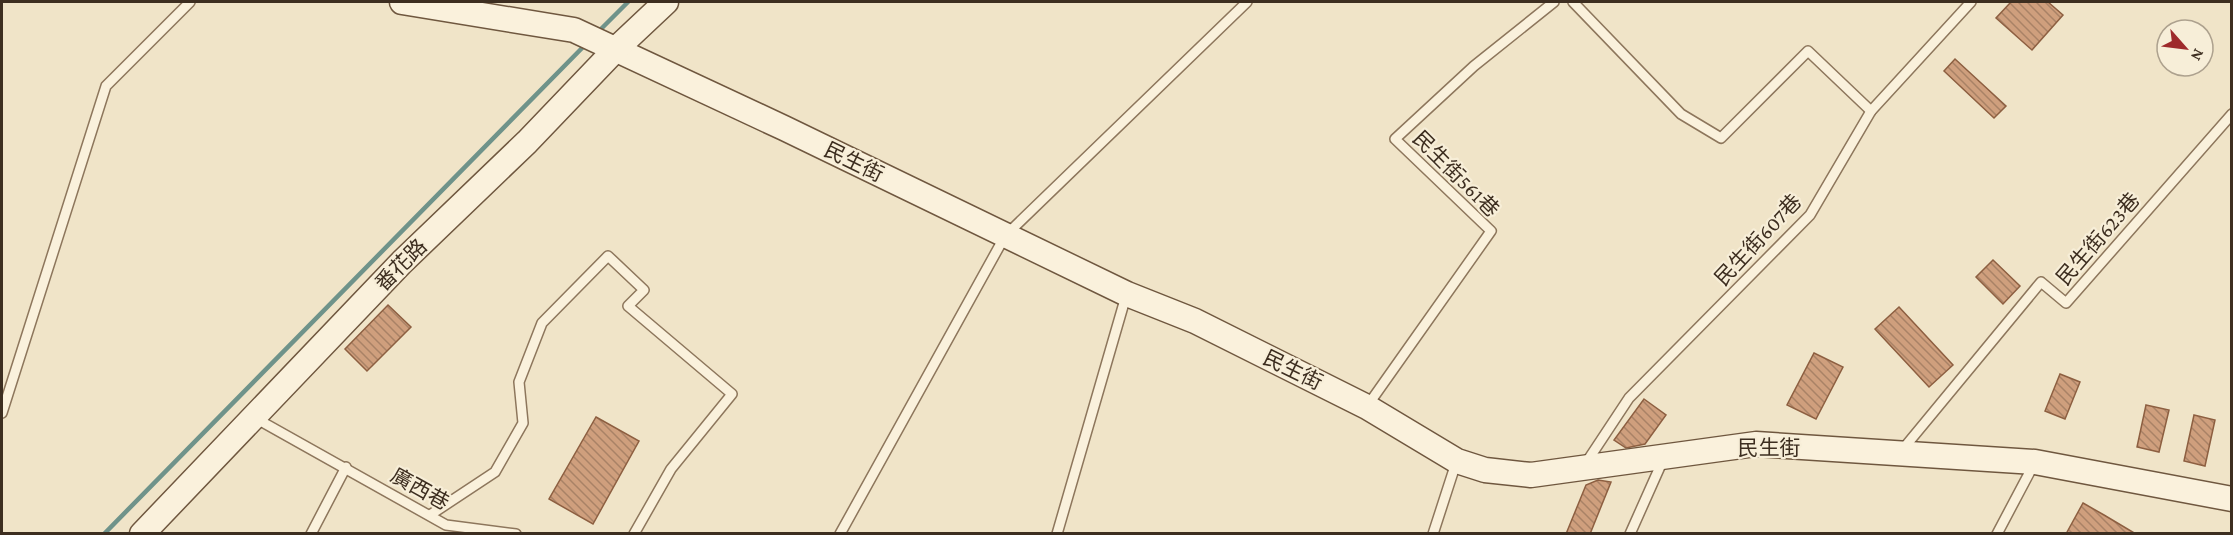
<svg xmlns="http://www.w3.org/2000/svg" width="2233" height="535" viewBox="0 0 2233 535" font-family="'Crimson Pro','Noto Sans TC',serif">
<defs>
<pattern id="building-back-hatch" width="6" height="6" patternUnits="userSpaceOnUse" patternTransform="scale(1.5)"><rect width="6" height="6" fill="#cf9f7d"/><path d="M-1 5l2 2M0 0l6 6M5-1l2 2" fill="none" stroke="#a98266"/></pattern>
</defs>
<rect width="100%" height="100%" fill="#f0e4c8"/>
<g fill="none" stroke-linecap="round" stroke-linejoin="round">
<g stroke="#6f938a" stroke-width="4.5">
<polyline points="596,34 628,2"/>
<polyline points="104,534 586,44"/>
</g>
</g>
<g fill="url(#building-back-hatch)" stroke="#8d5f41" stroke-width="1.5">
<polygon points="2011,2 2048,2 2063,15 2032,50 1996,18"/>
<polygon points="1955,59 2006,106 1994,118 1944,71"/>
<polygon points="1993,260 2020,286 2003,304 1976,277"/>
<polygon points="388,305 411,327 367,371 345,349"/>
<polygon points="1899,307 1953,365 1929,387 1875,329"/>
<polygon points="1814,353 1843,367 1816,419 1787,405"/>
<polygon points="2060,374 2080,382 2065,419 2045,411"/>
<polygon points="1644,399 1666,415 1645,444 1626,448 1614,440"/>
<polygon points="2146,405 2169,410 2159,452 2137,447"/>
<polygon points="2194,415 2215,420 2205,466 2184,461"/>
<polygon points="596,417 639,441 593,524 549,499"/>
<polygon points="1598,480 1611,482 1590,534 1566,534 1586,485"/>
<polygon points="2083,503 2104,515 2136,534 2066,534"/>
</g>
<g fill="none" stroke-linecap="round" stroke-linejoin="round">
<defs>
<g id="lane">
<polyline points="1573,2 1681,114 1721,138 1808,51 1871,111"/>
<polyline points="1368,405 1491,231 1395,139 1474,66 1554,2"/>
<polyline points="2,413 106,86 190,2"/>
<polyline points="255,418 446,525 516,534"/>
<polyline points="1903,449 2041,282 2066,303 2232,114"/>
<polyline points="1586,463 1629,398 1810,215 1871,111 1971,2"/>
<polyline points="430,515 495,472 523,423 519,382 542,323 608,256 644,290 628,306 732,394 671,469 634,534"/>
<polyline points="311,534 346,467"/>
<polyline points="840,534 1005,236 1247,2"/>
<polyline points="1057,534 1126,296"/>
<polyline points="1433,534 1456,463"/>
<polyline points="1630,534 1663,460"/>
<polyline points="1997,534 2034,464"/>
</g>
<g id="secondary">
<polyline points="402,2 574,30 784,128 1127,294 1195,321 1367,407 1457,461 1485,470 1531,475 1756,444 2035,462 2232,499"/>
<polyline points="142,534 402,262 527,142 616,49 666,2"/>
</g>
</defs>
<use href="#lane" stroke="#8d765c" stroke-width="12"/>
<use href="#secondary" stroke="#6f573f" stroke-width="27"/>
<use href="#lane" stroke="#faf1dc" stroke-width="9"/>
<use href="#secondary" stroke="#faf1dc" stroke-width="24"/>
</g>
<g text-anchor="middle" stroke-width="4.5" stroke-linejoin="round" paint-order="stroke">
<g font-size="21" fill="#3d2e20" stroke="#f7eed8">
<text transform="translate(854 162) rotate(26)" y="7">民生街</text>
<text transform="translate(1456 174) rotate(45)" y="7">民生街561巷</text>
<text transform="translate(2098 239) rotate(-49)" y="7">民生街623巷</text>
<text transform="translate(1758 240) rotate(-47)" y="7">民生街607巷</text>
<text transform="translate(401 265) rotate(-45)" y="7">番花路</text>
<text transform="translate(1293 370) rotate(26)" y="7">民生街</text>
<text x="1769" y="455">民生街</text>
<text transform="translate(420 489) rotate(29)" y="7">廣西巷</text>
</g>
</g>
<rect width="2233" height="535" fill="none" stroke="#3d2e20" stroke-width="6"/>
<g transform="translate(2185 48) rotate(118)"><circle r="28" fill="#f7eed8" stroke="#ada18e" stroke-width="1.5"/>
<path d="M0-4.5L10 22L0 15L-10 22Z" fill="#9e2a2b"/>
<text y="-9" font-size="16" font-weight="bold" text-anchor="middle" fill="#3d2e20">N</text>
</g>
</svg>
